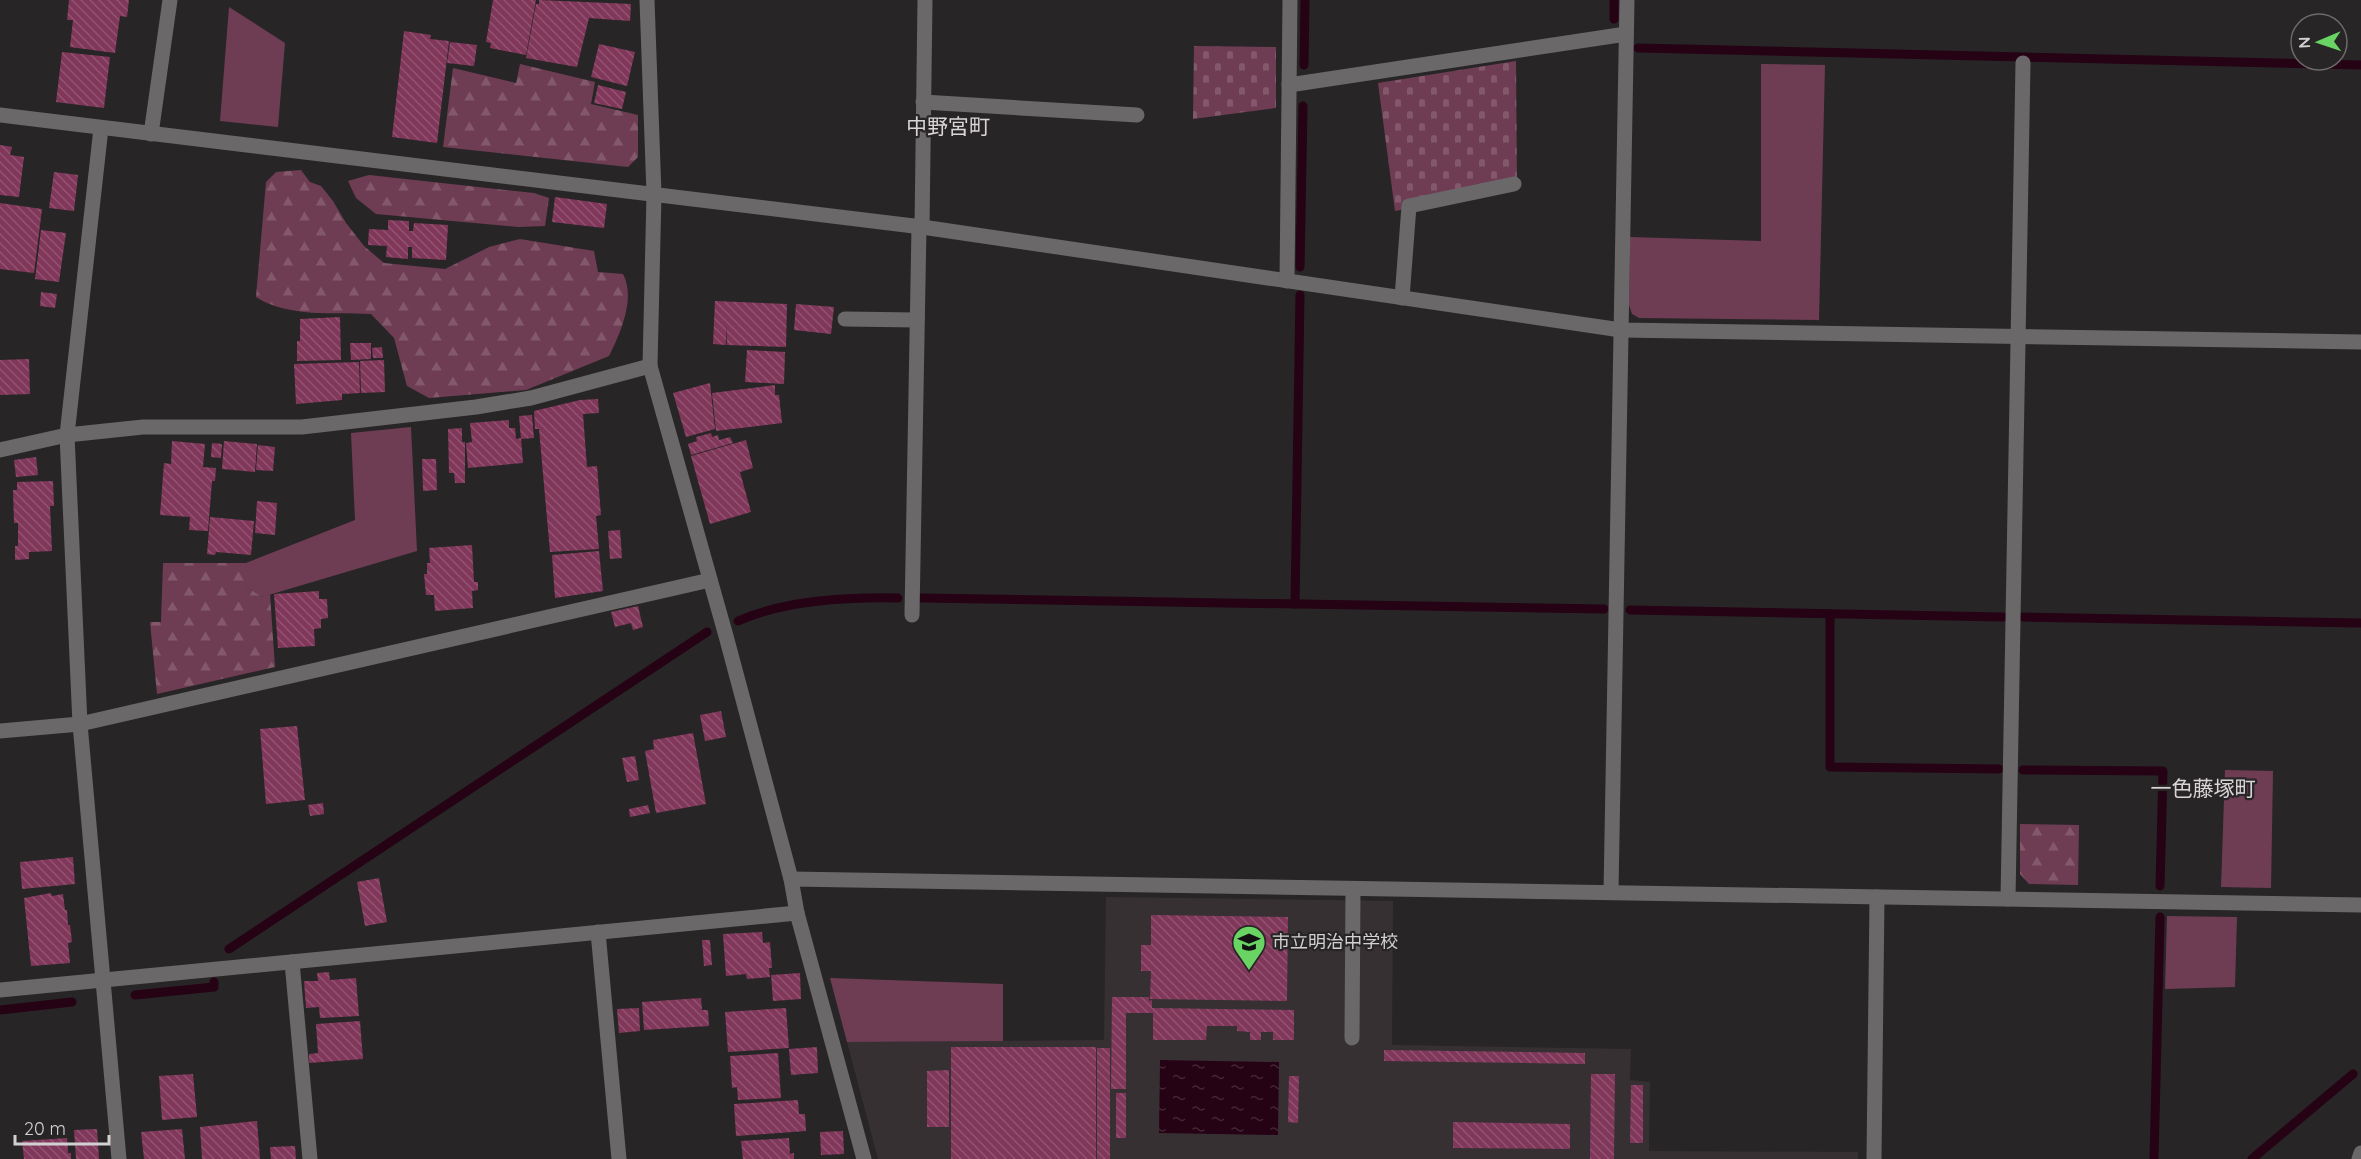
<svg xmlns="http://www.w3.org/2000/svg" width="2361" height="1159" viewBox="0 0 2361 1159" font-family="Quicksand,'Noto Sans JP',sans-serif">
<defs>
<pattern id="forest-firs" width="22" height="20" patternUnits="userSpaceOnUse" patternTransform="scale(1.5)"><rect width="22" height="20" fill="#6f3d53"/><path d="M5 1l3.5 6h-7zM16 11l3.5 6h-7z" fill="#83586b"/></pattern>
<pattern id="cemetery-stones" width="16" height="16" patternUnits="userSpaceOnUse" patternTransform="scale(1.5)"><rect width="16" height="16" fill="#6f3d53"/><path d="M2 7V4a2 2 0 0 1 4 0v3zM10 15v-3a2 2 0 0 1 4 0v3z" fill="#83586b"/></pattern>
<pattern id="water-ripples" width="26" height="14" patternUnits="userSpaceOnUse" patternTransform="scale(1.5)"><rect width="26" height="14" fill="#250214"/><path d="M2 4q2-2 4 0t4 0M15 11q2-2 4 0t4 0" fill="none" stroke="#442635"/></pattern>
<pattern id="building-back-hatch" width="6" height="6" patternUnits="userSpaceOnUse" patternTransform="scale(1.5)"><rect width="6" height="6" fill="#80375a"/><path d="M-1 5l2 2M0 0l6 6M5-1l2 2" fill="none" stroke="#915371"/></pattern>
</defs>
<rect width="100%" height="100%" fill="#282526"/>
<polygon fill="#373033" points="1106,897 1393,901 1392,1045 1631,1049 1630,1080 1650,1082 1649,1151 1858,1152 1858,1159 878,1159 847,1042 1104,1040"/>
<g fill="#6f3d53">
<polygon points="229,7 285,43 278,127 220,121"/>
<polygon points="1761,64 1825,65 1819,320 1639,318 1632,314 1629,305 1630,237 1761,241"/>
<polygon points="411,427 417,551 262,597 246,586 246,563 355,520 351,433"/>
<polygon points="2225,770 2273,771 2271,888 2221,887"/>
<polygon points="2167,916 2237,917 2235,987 2165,989"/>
<polygon points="830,978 1003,984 1003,1041 847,1042"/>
</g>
<g fill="url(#forest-firs)">
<polygon points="520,64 595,82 591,104 638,115 638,157 628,167 443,147 453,68 516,83"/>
<path d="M 301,170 L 310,182 L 321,186 L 333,201 L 346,223 L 364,246 L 384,263 L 445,269 L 489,247 L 520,239 L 594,251 L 598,272 L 623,274 C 636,298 620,334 609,356 L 526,390 L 429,398 L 407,386 L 394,338 L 371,314 C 334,312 289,318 256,297 L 266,182 L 276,172 Z"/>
<polygon points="369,175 534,193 549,198 545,226 518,227 376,214 356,198 348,181"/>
<polygon points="163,563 246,563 246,586 262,597 270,594 275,667 157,694 150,622 161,622"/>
<polygon points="2020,824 2079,825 2078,885 2029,884 2020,874"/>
</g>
<g fill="url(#cemetery-stones)">
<polygon points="1194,46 1276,47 1276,108 1193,119"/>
<polygon points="1516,61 1517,188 1395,211 1378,83"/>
</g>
<polygon fill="url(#water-ripples)" points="1160,1060 1279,1062 1278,1135 1159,1133"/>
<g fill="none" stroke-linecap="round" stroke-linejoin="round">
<g stroke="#250214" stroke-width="9">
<polyline points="1614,19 1614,0"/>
<polyline points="1638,48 2361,65"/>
<polyline points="1304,65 1305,0"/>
<polyline points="1300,267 1303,106"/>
<polyline points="922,598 1604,609"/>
<polyline points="1295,604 1300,295"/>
<polyline points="1630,610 2003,617"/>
<polyline points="1830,614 1830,767 1999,769"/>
<polyline points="2023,617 2361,623"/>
<path d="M 738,621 C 785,600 847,597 898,598"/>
<polyline points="2023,770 2163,771 2160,886"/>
<polyline points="229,949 707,632"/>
<polyline points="135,995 214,987 214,982"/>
<polyline points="0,1010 72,1002"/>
<polyline points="2154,1159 2160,917"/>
<polyline points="2252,1159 2353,1074"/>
</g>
</g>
<g fill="url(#building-back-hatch)">
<polygon points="69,0 129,0 127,17 120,16 115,53 70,47 73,20 67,20"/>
<polygon points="493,0 536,0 526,55 490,48 491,43 486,42"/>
<polygon points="539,0 631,4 630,21 589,18 577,67 526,58 536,4 539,4"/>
<polygon points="404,31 431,35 430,39 449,41 437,143 392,137"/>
<polygon points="450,42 477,45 474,66 447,63"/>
<polygon points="599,44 635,52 627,86 591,77"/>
<polygon points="62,52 110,57 104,108 56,102"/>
<polygon points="598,85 626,92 622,109 594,103"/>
<polygon points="0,145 12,147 10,155 24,157 19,197 0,195"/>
<polygon points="54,172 78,175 74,211 49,208"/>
<polygon points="555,197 607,204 604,228 552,222"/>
<polygon points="0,203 42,209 34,273 0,269"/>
<polygon points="388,220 409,221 409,231 413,231 414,223 448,225 446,260 412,258 412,247 408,247 408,259 386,257 387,246 368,245 369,229 388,230"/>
<polygon points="41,230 66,233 59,282 35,279"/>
<polygon points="41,292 57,294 55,308 40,306"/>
<polygon points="715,301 787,304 786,347 727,345 727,325 726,345 713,344"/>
<polygon points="796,304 834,307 831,334 794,330"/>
<polygon points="340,317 341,360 297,361 297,341 300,341 300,319"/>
<polygon points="350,343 371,343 371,359 351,360"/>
<polygon points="382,347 383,358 373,358 372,348"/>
<polygon points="747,350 785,352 784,384 745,382"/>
<polygon points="29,359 30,394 0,395 0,360"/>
<polygon points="384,360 385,392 361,393 360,361"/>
<polygon points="359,362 360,393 342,394 342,400 296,404 294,364"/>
<polygon points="710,383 715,429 686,437 673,393"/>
<polygon points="775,385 775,395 779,395 782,423 716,431 712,393"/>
<polygon points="598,399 599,413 583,414 587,467 597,466 601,515 596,516 599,549 550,552 539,429 535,429 534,411 580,400"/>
<polygon points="532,415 534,438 521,439 519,416"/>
<polygon points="509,420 509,428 515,428 516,439 521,438 523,463 468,468 466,443 472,442 470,423"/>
<polygon points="462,428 462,442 465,442 465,483 455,483 454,473 449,473 448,429"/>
<polygon points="711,433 712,437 718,435 719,440 730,437 733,443 691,455 688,444 697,441 696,437"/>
<polygon points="746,440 753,468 740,472 751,512 710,524 691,456"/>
<polygon points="172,441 205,444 203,467 216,468 215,481 212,481 208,531 189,530 190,517 160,515 164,463 171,464"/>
<polygon points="224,441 257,444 255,472 222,469"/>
<polygon points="212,443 222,444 221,458 211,457"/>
<polygon points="258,445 275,447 273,471 256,470"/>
<polygon points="36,457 38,475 16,477 14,460"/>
<polygon points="422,459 436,459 437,490 423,491"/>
<polygon points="53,481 54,506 50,506 52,551 29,552 29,559 15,560 15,546 18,546 18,523 14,523 13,490 17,490 17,482"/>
<polygon points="257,501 277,503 275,535 255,533"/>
<polygon points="210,517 254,521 251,555 216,552 215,555 207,554"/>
<polygon points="620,530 622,558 610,559 608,531"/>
<polygon points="472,545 474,582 478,582 478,590 472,591 473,608 435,611 434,595 426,595 424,574 427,574 427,563 430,563 429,548"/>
<polygon points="599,551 603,591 555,598 552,555"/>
<polygon points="319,591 319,599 327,599 328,618 321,619 321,628 314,629 315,646 278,648 274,594"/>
<polygon points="638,606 643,627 633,630 631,623 615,627 611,612"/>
<polygon points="721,711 726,737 705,741 700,715"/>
<polygon points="297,726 305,800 266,804 260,729"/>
<polygon points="693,733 706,804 656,813 645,751 654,749 653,740"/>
<polygon points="635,756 639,780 627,782 622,758"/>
<polygon points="323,803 324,814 310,816 308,805"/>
<polygon points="648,805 650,813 630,817 629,809"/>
<polygon points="73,857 75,884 22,889 20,862"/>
<polygon points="379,878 387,922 365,926 357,882"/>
<polygon points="51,893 52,896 63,894 65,910 67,910 68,925 70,925 72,942 68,943 70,963 31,966 24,898"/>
<polygon points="1151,915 1288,917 1287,1001 1150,999 1151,971 1141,971 1141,945 1151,945"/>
<polygon points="762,932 763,943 770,942 772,968 769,968 770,977 747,979 746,974 726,976 723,934"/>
<polygon points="702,940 710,940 712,965 704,966"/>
<polygon points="329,972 330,980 356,978 359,1016 320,1018 319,1007 306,1008 304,981 318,981 317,973"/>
<polygon points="800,973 801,999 773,1001 771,975"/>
<polygon points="1112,997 1149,997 1149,1001 1152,1000 1152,1008 1294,1010 1294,1040 1273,1040 1273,1032 1261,1032 1261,1040 1250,1040 1250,1032 1237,1031 1237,1026 1207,1026 1206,1040 1153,1040 1153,1013 1126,1013 1126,1089 1111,1089"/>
<polygon points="701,998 702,1010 708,1010 709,1026 644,1030 642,1002"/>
<polygon points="639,1008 640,1031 619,1033 617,1009"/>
<polygon points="786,1008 789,1048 728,1052 725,1012"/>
<polygon points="360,1021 363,1059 309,1063 309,1054 318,1053 316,1024"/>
<polygon points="817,1047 818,1073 791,1075 789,1049"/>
<rect x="951" y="1047" width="145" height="112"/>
<rect x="1097" y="1048" width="13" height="111"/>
<polygon points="1384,1050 1585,1053 1585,1064 1384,1061"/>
<polygon points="778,1053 781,1098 738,1100 737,1087 732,1088 730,1056"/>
<polygon points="949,1070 949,1127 927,1127 927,1071"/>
<polygon points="193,1074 197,1117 162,1120 159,1076"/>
<polygon points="1591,1074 1615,1074 1614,1159 1590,1159"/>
<polygon points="1289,1076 1299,1076 1298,1123 1288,1122"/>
<polygon points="1631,1085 1643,1085 1643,1143 1630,1143"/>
<rect x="1116" y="1093" width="10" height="45"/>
<polygon points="798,1100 799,1114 805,1114 806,1131 736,1136 734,1104"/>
<polygon points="257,1121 260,1159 202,1159 200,1127"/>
<polygon points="1453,1122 1570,1124 1570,1149 1453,1148"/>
<polygon points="97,1129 99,1159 76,1159 74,1130"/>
<polygon points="182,1129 185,1159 144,1159 141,1132"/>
<polygon points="843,1131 844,1154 821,1155 820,1132"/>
<polygon points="67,1138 68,1153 71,1153 71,1159 24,1159 22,1141"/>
<polygon points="789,1138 790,1154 794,1153 794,1159 743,1159 741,1141"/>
<polygon points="295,1146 296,1159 271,1159 270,1147"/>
</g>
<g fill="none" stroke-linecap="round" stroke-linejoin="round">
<g stroke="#6b6869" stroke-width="15">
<polyline points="647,0 654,194 650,366 726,636 791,879 797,913 864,1159"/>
<polyline points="1289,85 1626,34"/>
<polyline points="923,102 1137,115"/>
<polyline points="0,115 922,227 1621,330 2361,342"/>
<polyline points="101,128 67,435 80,724 119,1159"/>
<polyline points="151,134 170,0"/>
<polyline points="922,227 925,0"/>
<polyline points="1287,281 1290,0"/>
<polyline points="1402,298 1409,206 1514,184"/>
<polyline points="845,319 917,320"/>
<polyline points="0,450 67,435 143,427 302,427 476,407 531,398 650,366"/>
<polyline points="912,615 919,227"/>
<polyline points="0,731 80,724 710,580"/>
<polyline points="791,879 2361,905"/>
<polyline points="1611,892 1627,0"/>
<polyline points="2008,899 2023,63"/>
<polyline points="598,932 619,1159"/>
<polyline points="292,962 310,1159"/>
<polyline points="0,990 797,913"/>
<polyline points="1352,1038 1353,889"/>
<polyline points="1874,1159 1877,897"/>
<polyline points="2359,1159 2361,1153"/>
</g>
</g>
<defs>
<symbol id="school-pin" viewBox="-11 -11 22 30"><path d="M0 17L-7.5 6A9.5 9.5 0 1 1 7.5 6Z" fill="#69d464" stroke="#282526"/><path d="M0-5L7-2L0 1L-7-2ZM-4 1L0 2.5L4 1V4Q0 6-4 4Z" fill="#111"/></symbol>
</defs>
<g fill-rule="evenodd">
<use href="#school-pin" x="1230" y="923" width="38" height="52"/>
</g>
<g text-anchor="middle" stroke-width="4.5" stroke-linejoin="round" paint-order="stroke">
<g font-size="18" fill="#d2d1d1" stroke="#282526" text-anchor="start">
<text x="1272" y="948">市立明治中学校</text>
</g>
<g font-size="21" fill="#d9d5d7" stroke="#282526">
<text x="948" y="134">中野宮町</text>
<text x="2203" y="796">一色藤塚町</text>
</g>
</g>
<g transform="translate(2319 42) rotate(268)"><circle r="28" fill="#282526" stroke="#6c6a6a" stroke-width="1.5"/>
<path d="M0-4.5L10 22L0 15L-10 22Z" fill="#69d464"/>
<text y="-9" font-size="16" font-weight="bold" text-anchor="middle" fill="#d2d1d1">N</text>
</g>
<path d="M15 1135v9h94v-9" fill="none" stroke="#d2d1d1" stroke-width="3"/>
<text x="24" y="1135" font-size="18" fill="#d2d1d1" stroke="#282526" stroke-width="4.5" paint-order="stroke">20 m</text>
</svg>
